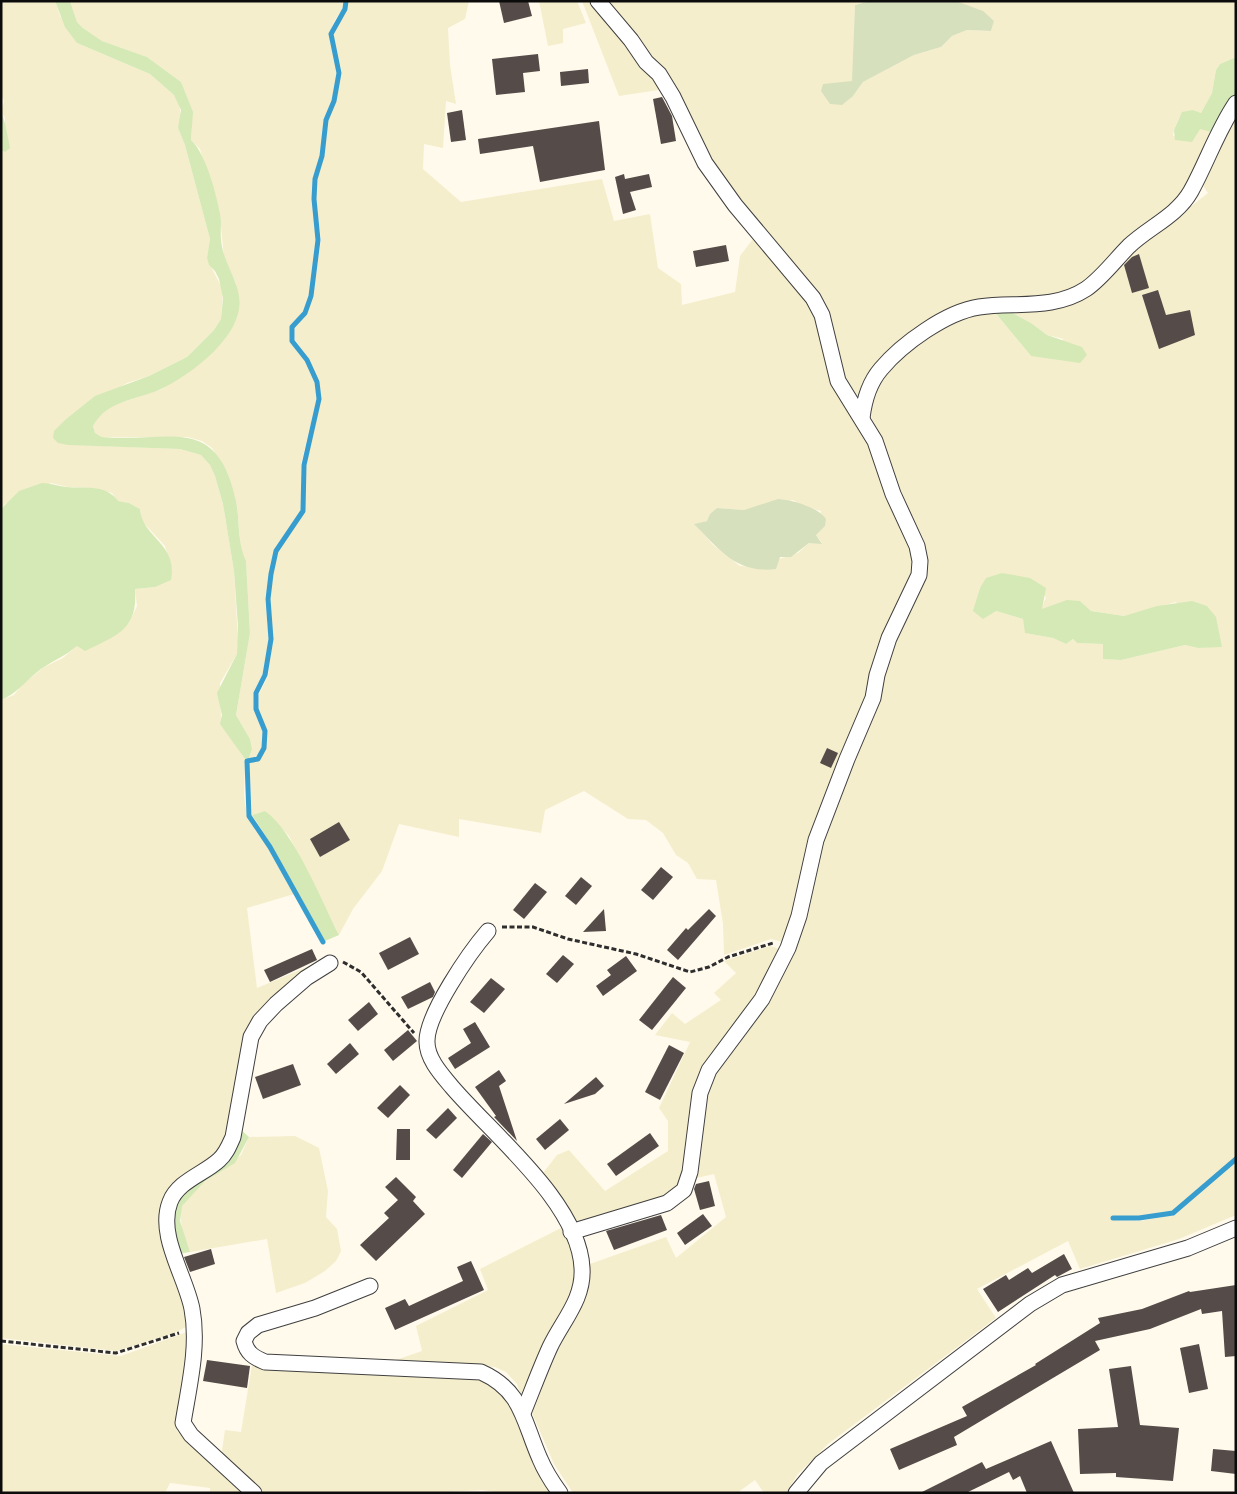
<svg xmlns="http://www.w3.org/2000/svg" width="1237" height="1494" viewBox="0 0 1237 1494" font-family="'Times New Roman',serif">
<rect width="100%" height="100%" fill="#fffaec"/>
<g fill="#f5eecc" fill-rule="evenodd">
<polygon points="1,1 55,1 60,16 77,43 150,74 174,95 179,103 181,117 178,128 185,145 210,239 207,259 223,290 221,319 214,330 187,357 149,376 127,383 65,420 78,445 180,449 201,455 210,465 215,476 223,504 234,571 238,641 237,654 220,683 221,724 245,759 244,795 247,817 269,848 294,894 247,908 257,988 328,958 257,1019 223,1149 166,1201 190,1325 174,1333 116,1351 1,1338 1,700 14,695 22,685 44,667 63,658 77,646 129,623 137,606 135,589 155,587 172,571 165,546 141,520 140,509 129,503 117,501 112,493 94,488 68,487 51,483 5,504 1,509 1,150 5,152 8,140 5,131 5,118 1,112 4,101 1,94"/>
<polygon points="70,1 344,1 343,8 335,20 329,34 337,73 332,101 324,119 320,156 313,178 312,199 316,240 309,295 303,312 290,326 290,341 305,361 315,382 317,399 301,464 301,510 274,550 269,574 265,599 269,639 263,675 254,693 254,709 263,732 262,748 257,757 249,758 252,749 250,739 236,715 250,633 246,561 241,550 237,505 227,472 212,448 202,441 188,437 102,437 95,433 93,426 98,417 111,406 162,389 211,354 236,283 224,258 220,215 200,149 191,140 192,127 181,82 147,57 102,41 83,28 77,22"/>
<path d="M 348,1 L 469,1 L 465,19 L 448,28 L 450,65 L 456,104 L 446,101 L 443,148 L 424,144 L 423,169 L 461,202 L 602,179 L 614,221 L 650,214 L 658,268 L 681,284 L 682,305 L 735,292 L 740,256 L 756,235 L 810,300 L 918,561 L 787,943 L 771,939 L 724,955 L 723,924 L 716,880 L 697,879 L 688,863 L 676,855 L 663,833 L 646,820 L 628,819 L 584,791 L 545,810 L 541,833 L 459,819 L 459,837 L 399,824 L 382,871 L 353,909 L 339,935 L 289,836 L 265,811 L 252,815 L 249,762 L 259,761 L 266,749 L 267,731 L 258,709 L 259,694 L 268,676 L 273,639 L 270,599 L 273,574 L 278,552 L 305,511 L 306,465 L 321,399 L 319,381 L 309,359 L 295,340 L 294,328 L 307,314 L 313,296 L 321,240 L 316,199 L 317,179 L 324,157 L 328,120 L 336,102 L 342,73 L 333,34 L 347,10 ZM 793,500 L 803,506 L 821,511 L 816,535 L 822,543 L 809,543 L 798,553 L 754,567 L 740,566 L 713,545 L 695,524 L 707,521 L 717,508 L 744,510 Z"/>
<polygon points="539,1 577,1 586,23 563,29 563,43 548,46"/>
<polygon points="582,1 594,1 665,89 619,96"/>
<polygon points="601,1 870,1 855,5 853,96 863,82 914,55 941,47 952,36 967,30 991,31 994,21 983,12 956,1 1236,1 1236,57 1220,64 1216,70 1212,93 1201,113 1193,110 1179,118 1174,130 1173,136 1197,132 1200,128 1215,133 1187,192 1075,292 979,303 903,343 861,411 847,391 824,311 766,239"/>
<path d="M 1236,118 L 1236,1157 L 1189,1200 L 1171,1213 L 1141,1217 L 1112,1216 L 1113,1220 L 1140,1221 L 1174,1215 L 1236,1160 L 1236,1215 L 1179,1239 L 1080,1269 L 1068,1241 L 977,1289 L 996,1318 L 828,1444 L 798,1474 L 786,1493 L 764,1493 L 755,1480 L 737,1493 L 573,1493 L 554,1464 L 529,1406 L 587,1265 L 666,1237 L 676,1258 L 726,1217 L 714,1174 L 692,1179 L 700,1127 L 711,1076 L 755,1018 L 818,849 L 880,696 L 889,659 L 926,558 L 923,538 L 895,488 L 872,419 L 870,408 L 874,392 L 891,365 L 949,319 L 993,310 L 1031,356 L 1064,339 L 1047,335 L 1031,323 L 1005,309 L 1052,305 L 1116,265 L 1208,193 L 1201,183 L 1228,122 ZM 1002,573 L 1010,575 L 1046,597 L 1041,610 L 1080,601 L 1091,611 L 1124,616 L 1176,602 L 1222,646 L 1198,648 L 1185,645 L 1121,660 L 1104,659 L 1104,644 L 1077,643 L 1073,639 L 1066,644 L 1053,638 L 1026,633 L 1023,619 L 996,611 L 974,611 L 980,588 Z"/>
<polygon points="770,946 783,950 760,997 720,1048 677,1193 579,1227 540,1177 557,1155 569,1150 605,1191 668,1151 668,1121 659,1108 690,1042 655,1035 672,1013 685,1024 721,1000 714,993 736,973 724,961"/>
<polygon points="295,1136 319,1148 328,1191 326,1217 337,1229 341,1251 336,1261 325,1271 305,1283 276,1293 267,1239 190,1252 182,1229 180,1212 182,1206 195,1189 241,1155 249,1137"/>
<polygon points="565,1226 574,1260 577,1288 523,1402 517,1384 506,1372 495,1367 390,1362 422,1351 416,1326 488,1290 480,1269"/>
<polygon points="187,1332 186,1365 175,1423 177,1431 247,1493 210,1493 210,1488 170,1483 165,1493 1,1493 1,1344 121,1356"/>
<polygon points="252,1365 260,1367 486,1379 512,1401 553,1493 503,1493 482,1490 426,1493 259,1493 221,1457 225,1430 241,1432"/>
</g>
<g fill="#d4e9b5">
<path d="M 55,1 L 70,1 L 77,22 L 83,28 L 102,41 L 147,57 L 181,82 L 193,112 L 191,140 C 206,154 216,193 220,214 C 222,222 220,232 221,240 C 223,265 243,285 239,309 C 234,342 190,375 161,389 C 137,400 107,400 93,426 L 95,433 L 102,437 C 169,443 217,412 236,501 C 240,521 237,542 246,561 L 250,633 L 236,715 L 250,739 L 252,749 L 249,758 L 245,759 L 220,724 L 222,715 L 217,693 L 237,654 L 238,626 L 234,571 L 223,504 L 215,476 L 210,465 L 201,455 L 180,449 L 68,445 L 58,443 L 53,438 L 54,431 L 65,420 L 95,396 L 149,376 L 187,357 L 214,330 L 221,319 L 223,298 L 219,279 L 215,271 L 209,265 L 207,258 L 210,239 L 185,145 L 178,128 L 181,110 L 174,95 L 150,74 L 77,43 L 65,27 Z"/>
<polygon points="1236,57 1236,99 1215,133 1200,129 1192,142 1175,140 1174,130 1182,112 1193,110 1201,113 1212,93 1216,70 1220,64"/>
<path d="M 1,112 C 5,119 8,139 10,148 L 5,152 L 1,150 Z"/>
<polygon points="1005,309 1031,323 1047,335 1082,347 1087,355 1080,363 1031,356 993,310"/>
<path d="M 42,483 C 50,483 58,486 66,487 C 84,489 105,483 118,501 L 129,503 L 140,509 C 142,538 178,543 171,580 L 155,587 L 135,589 C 138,629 118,635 85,651 L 77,646 C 65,656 56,659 44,667 C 27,678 20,692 1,700 L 1,509 L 19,491 Z"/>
<polygon points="1002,573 1030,578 1046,588 1042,609 1067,600 1080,601 1091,611 1124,616 1157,606 1192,601 1207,606 1216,617 1222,647 1198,648 1185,645 1121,660 1103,659 1103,644 1077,643 1073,639 1066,644 1053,638 1025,633 1023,619 996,611 983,619 973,611 980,588 986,578"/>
<path d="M 265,811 C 294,831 322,902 339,935 L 325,941 L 272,846 L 252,815 Z"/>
<polygon points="241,1130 249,1137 235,1163 205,1181 182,1206 180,1221 190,1252 177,1254 173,1237 173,1206"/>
</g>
<g fill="#d7e0bd">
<polygon points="870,1 956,1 983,11 994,21 991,31 967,30 952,36 941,47 914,55 863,82 853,96 842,105 830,104 821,91 823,84 852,81 855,5"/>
<path d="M 778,499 C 792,500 818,507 826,519 L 825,526 L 816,535 L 822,544 L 809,543 L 791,557 L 780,557 L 776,569 C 736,574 719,549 694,524 L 707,521 L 710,514 L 717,508 L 744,510 Z"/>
</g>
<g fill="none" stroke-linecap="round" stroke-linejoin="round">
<g stroke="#379cce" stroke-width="5">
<polyline points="323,942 270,847 249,816 247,761 258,759 264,748 265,731 256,709 256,693 265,675 271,639 268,599 271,574 276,551 303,511 304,465 319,399 317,382 307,360 292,341 292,327 305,313 311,296 318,240 314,199 315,179 322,156 326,120 334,101 339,73 331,34 345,9 346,1"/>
<polyline points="1113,1218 1139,1218 1173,1213 1236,1159"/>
</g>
</g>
<g fill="#554c49">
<polygon points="499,1 528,1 532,16 504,23"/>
<polygon points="538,54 540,71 523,73 525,92 496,95 492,59"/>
<polygon points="588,69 589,83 561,86 560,72"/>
<polygon points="662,97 672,116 676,141 661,144 653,99"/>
<polygon points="462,110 466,140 451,142 447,113"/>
<polygon points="599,121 605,170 540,182 533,146 480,154 478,139"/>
<polygon points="624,174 625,179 649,174 652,187 630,192 636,210 623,214 615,177"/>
<polygon points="726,245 729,261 696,267 693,251"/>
<polygon points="1139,254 1149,288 1132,293 1124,265 1132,257"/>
<polygon points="1158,290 1166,315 1190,310 1195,335 1159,349 1142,295"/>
<polygon points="827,748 838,753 831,768 820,763"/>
<polygon points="339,822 350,840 320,857 310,839"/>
<polygon points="661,867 673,877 653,900 641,890"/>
<polygon points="581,877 592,886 576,905 565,896"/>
<polygon points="535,883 547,892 524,919 513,910"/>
<polygon points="604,909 606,931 583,932"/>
<polygon points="709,909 716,916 678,960 667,950 686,928 688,930"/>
<polygon points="410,937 419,954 388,970 379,953"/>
<polygon points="312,949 317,960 270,982 264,970"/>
<polygon points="563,955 574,964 557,983 546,974"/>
<polygon points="626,956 637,971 603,996 596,986 611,975 607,970"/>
<polygon points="673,977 686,988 652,1030 639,1020"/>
<polygon points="491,978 505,989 484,1013 470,1002"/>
<polygon points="430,982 435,992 433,997 408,1009 401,997"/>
<polygon points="369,1002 378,1014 358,1031 348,1020"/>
<polygon points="475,1022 490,1047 455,1069 448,1058 471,1043 463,1029"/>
<polygon points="408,1030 417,1041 393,1061 384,1050"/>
<polygon points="350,1043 359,1054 336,1074 327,1064"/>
<polygon points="669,1045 684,1053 660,1100 645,1092"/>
<polygon points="293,1064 301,1085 263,1099 255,1077"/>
<polygon points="499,1070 506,1081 499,1086 517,1141 494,1117 496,1116 475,1087"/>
<polygon points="596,1077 604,1086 595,1094 564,1104"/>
<polygon points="400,1085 410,1095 388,1118 377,1108"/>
<polygon points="448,1108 457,1118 436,1139 426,1130"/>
<polygon points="560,1119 569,1130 545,1150 536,1139"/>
<polygon points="397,1129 410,1129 410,1160 396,1160"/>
<polygon points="650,1133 659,1146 616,1176 607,1164"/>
<polygon points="483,1134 492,1142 462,1178 453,1170"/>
<polygon points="396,1177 416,1197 413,1201 425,1214 376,1261 360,1245 389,1218 384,1213 398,1200 385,1187"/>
<polygon points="709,1181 715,1206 700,1210 694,1189 696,1184"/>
<polygon points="703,1214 712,1226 685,1245 677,1233"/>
<polygon points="661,1215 667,1230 614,1250 606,1231"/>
<polygon points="211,1249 215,1264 190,1272 184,1257"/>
<polygon points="1064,1254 1072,1269 1057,1277 1055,1275 998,1312 983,1289 1006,1275 1009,1280 1028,1268 1032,1273"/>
<polygon points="471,1261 484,1290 395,1330 385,1308 405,1299 409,1306 463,1281 457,1267"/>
<polygon points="1236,1285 1236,1356 1225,1357 1222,1311 1202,1314 1201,1309 1150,1329 1095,1341 1100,1350 954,1437 957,1445 899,1470 890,1449 967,1416 962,1407 1036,1365 1035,1364 1100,1323 1098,1318 1142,1309 1189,1291 1190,1292"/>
<polygon points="1199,1344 1208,1389 1189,1393 1180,1348"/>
<polygon points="207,1360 250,1366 247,1388 203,1381"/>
<polygon points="1131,1366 1140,1425 1179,1428 1173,1481 1116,1477 1116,1473 1080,1474 1078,1429 1118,1427 1109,1369"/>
<polygon points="1051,1441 1074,1493 1027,1493 1020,1476 1013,1480 1009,1472 966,1493 920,1493 982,1462 986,1469"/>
<polygon points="1213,1449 1236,1451 1236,1474 1211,1471"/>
</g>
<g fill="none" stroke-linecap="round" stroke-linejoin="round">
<defs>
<g id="street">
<path d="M 862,418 C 864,401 869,383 881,369 C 902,344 946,312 979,307 C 1015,302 1054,310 1086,289 C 1102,278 1115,260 1129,246 C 1149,227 1177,216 1191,191 C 1207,162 1217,131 1236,103"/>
<path d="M 488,931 C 470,952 426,1015 427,1042 C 427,1059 442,1075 452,1087 C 493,1135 579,1203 582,1268 C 584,1299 563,1320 550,1347 C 540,1369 532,1391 523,1413"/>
<polyline points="571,1232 667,1203 684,1190 690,1172 700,1093 709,1070 762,999 788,948 799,916 816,840 847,759 873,698 877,675 889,638 919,575 920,561 917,546 893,494 875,441 838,381 822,315 813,298 735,205 705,163 673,97 659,74 646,62 631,40 598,1"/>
<path d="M 370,1286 L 315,1308 L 258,1325 L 248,1333 L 244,1341 C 247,1353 253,1357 265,1362 L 481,1372 C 523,1391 523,1421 540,1459 C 545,1471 552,1482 560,1493"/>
<path d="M 254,1493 L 191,1435 L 183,1423 C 189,1386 199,1346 192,1309 C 186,1277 157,1235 170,1202 C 178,1181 204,1174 219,1160 C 226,1154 229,1146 233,1137 L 251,1037 L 260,1021 L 276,1004 L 306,978 L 330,963"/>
<polyline points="796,1493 821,1463 1030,1304 1062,1285 1188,1248 1236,1228"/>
</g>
</defs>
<use href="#street" stroke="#3f3f3f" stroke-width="17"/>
<g stroke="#2e2e2e" stroke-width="3" stroke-dasharray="5 2.5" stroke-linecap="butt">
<polyline points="502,927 533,927 568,939 636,954 690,972 709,967 728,957 773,943"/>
<polyline points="343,962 361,972 414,1033"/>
<polyline points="1,1341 116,1353 179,1333"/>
</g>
<use href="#street" stroke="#fff" stroke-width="15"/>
</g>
<rect width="1237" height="1494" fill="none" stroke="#0c0c0c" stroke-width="5"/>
</svg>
